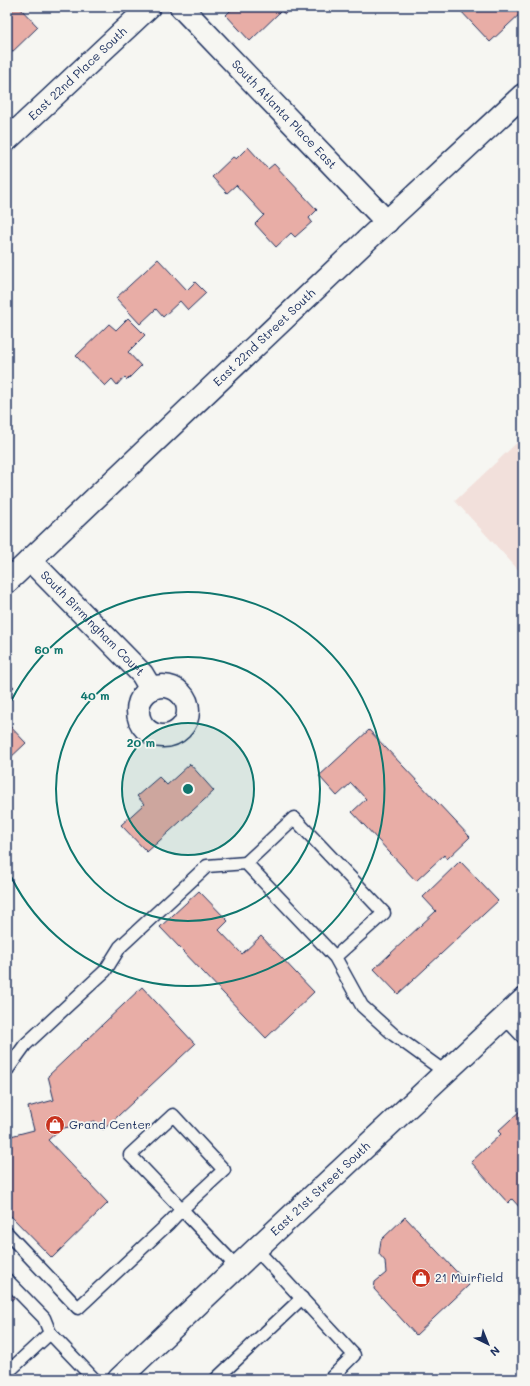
<svg xmlns="http://www.w3.org/2000/svg" width="530" height="1386" viewBox="0 0 530 1386" font-family="Mali,sans-serif">
<rect width="100%" height="100%" fill="#f6f6f2"/>
<filter id="ink" filterUnits="userSpaceOnUse"><feTurbulence type="fractalNoise" baseFrequency=".025" numOctaves="2"/><feDisplacementMap in="SourceGraphic" scale="8" xChannelSelector="R" yChannelSelector="G"/><feConvolveMatrix kernelMatrix="1 2 1 2 8 2 1 2 1" color-interpolation-filters="sRGB"/></filter>
<g filter="url(#ink)">
<polygon fill="#f2e0db" points="523,437 523,575 455,501"/>
<g fill="#e8ada6" stroke="#1b2f5e">
<polygon points="7,7 19,7 38,27 7,57"/>
<polygon points="234,7 292,7 285,14 281,11 250,41 226,15"/>
<polygon points="459,7 517,7 522,12 490,42 458,8"/>
<polygon points="248,147 268,169 274,164 317,210 309,218 312,222 295,237 291,233 276,247 255,224 264,215 236,185 227,193 212,177 233,157 236,159"/>
<polygon points="158,259 187,290 195,282 206,293 188,310 180,301 163,317 156,309 140,324 116,298"/>
<polygon points="128,318 145,335 128,352 141,366 127,380 124,377 117,385 112,379 105,386 76,356 109,324 116,330"/>
<polygon points="7,680 14,687 7,694"/>
<polygon points="7,723 26,743 7,761"/>
<polygon points="369,730 470,837 447,859 444,855 416,881 352,812 366,799 351,783 337,796 319,776"/>
<polygon points="190,764 214,791 147,852 121,825 144,804 137,796 159,777 167,785"/>
<polygon points="460,861 498,901 398,994 374,969 436,911 423,897"/>
<polygon points="199,891 228,921 219,930 242,954 261,936 314,992 266,1038 160,927"/>
<polygon points="142,987 195,1044 103,1130 95,1121 60,1129 48,1140 108,1203 52,1258 7,1212 7,1137 34,1130 28,1107 54,1100 48,1076"/>
<polygon points="522,1109 523,1110 523,1211 512,1199 508,1203 471,1162 501,1134 498,1131"/>
<polygon points="405,1217 469,1285 416,1335 374,1289 375,1282 386,1273 385,1261 379,1254 381,1240"/>
<polygon points="7,1289 15,1297 7,1304"/>
</g>
<g fill="none" stroke-linecap="round" stroke-linejoin="round">
<defs>
<g id="lane">
<polyline points="335,957 384,913 294,818 246,863 335,957 362,1006 394,1035 445,1072"/>
<polyline points="504,1017 523,1037"/>
<polyline points="7,1070 25,1045 105,971 120,947 207,866 246,863"/>
<path d="M 7,1233 L 78,1308 L 169,1223 L 182,1209 L 224,1170 L 173,1115 L 130,1155 C 166,1192 201,1230 237,1267"/>
<polyline points="256,1249 354,1355 330,1379"/>
<polyline points="7,1280 44,1318 50,1333"/>
<polyline points="7,1373 50,1333 94,1379"/>
<polyline points="216,1379 302,1298"/>
</g>
<g id="street">
<path id="s1" d="M 181,7 L 387,222"/>
<path id="s2" d="M 7,140 L 149,7"/>
<path id="s3" d="M 30,560 L 142,674 L 151,689"/>
<path id="s4" d="M 7,582 L 368,239 L 523,95"/>
<circle cx="163" cy="711" r="25"/>
</g>
<g id="secondary">
<path id="s5" d="M 119,1379 L 256,1249 L 523,1000"/>
</g>
</defs>
<use href="#lane" stroke="#1b2f5e" stroke-width="15"/>
<use href="#street" stroke="#1b2f5e" stroke-width="25"/>
<use href="#secondary" stroke="#1b2f5e" stroke-width="25"/>
<use href="#lane" stroke="#f6f6f2" stroke-width="12"/>
<use href="#street" stroke="#f6f6f2" stroke-width="22"/>
<use href="#secondary" stroke="#f6f6f2" stroke-width="22"/>
</g>
</g>
<circle cx="188" cy="789" r="66" fill="#0f766e" fill-opacity=".12"/>
<g fill="none" stroke="#0f766e" stroke-width="2">
<circle cx="188" cy="789" r="66"/>
<circle cx="188" cy="789" r="132"/>
<path d="M7 710A197 197 0 1 1 7 868"/>
</g>
<defs>
<symbol id="shop-disc" viewBox="-11 -11 22 22"><circle r="9.5" fill="#c8321e" stroke="#f6f6f2"/><path d="M-5-2.5h2.3a2.7 3.5 0 0 1 5.4 0H5L5.5 6h-11ZM-1.5-2.5h3a1.5 2.3 0 0 0-3 0Z" fill="#fff"/></symbol>
</defs>
<g fill-rule="evenodd">
<use href="#shop-disc" x="44" y="1114" width="22" height="22"/>
<use href="#shop-disc" x="410" y="1267" width="22" height="22"/>
</g>
<g text-anchor="middle" stroke-width="3.5" stroke-linejoin="round" paint-order="stroke">
<g font-size="12" fill="#1b2f5e" stroke="#f6f6f2">
<text dy="4" stroke="none"><textPath href="#s2" startOffset="97">East 22nd Place South</textPath></text>
<text dy="4" stroke="none"><textPath href="#s1" startOffset="149">South Atlanta Place East</textPath></text>
<text dy="4" stroke="none"><textPath href="#s4" startOffset="355">East 22nd Street South</textPath></text>
<text dy="4" stroke="none"><textPath href="#s3" startOffset="89">South Birmingham Court</textPath></text>
<text dy="4" stroke="none"><textPath href="#s5" startOffset="277">East 21st Street South</textPath></text>
</g>
<g font-size="12" fill="#1b2f5e" stroke="#f6f6f2" text-anchor="start">
<text x="69" y="1129">Grand Center</text>
<text x="435" y="1282">21 Muirfield</text>
</g>
</g>
<circle cx="188" cy="789" r="6" fill="#0f766e" stroke="#f6f6f2" stroke-width="2"/>
<g font-size="12" text-anchor="middle" font-weight="bold" fill="#0f766e" stroke="#f6f6f2" stroke-width="3.5" stroke-linejoin="round" paint-order="stroke">
<text x="49" y="654">60 m</text>
<text x="95" y="700">40 m</text>
<text x="141" y="747">20 m</text>
</g>
<rect width="530" height="1386" fill="none" stroke="#f6f6f2" stroke-width="24"/>
<rect x="12" y="12" width="506" height="1362" fill="none" stroke="#1b2f5e" stroke-width="1.5" filter="url(#ink)"/>
<g transform="translate(488 1344) rotate(137)" stroke="#f6f6f2" stroke-width="3" paint-order="stroke">
<path d="M0-3L7 15L0 10L-7 15Z" fill="#1b2f5e"/>
<text y="-6" font-size="11" font-weight="bold" text-anchor="middle" fill="#1b2f5e">N</text>
</g>
</svg>
